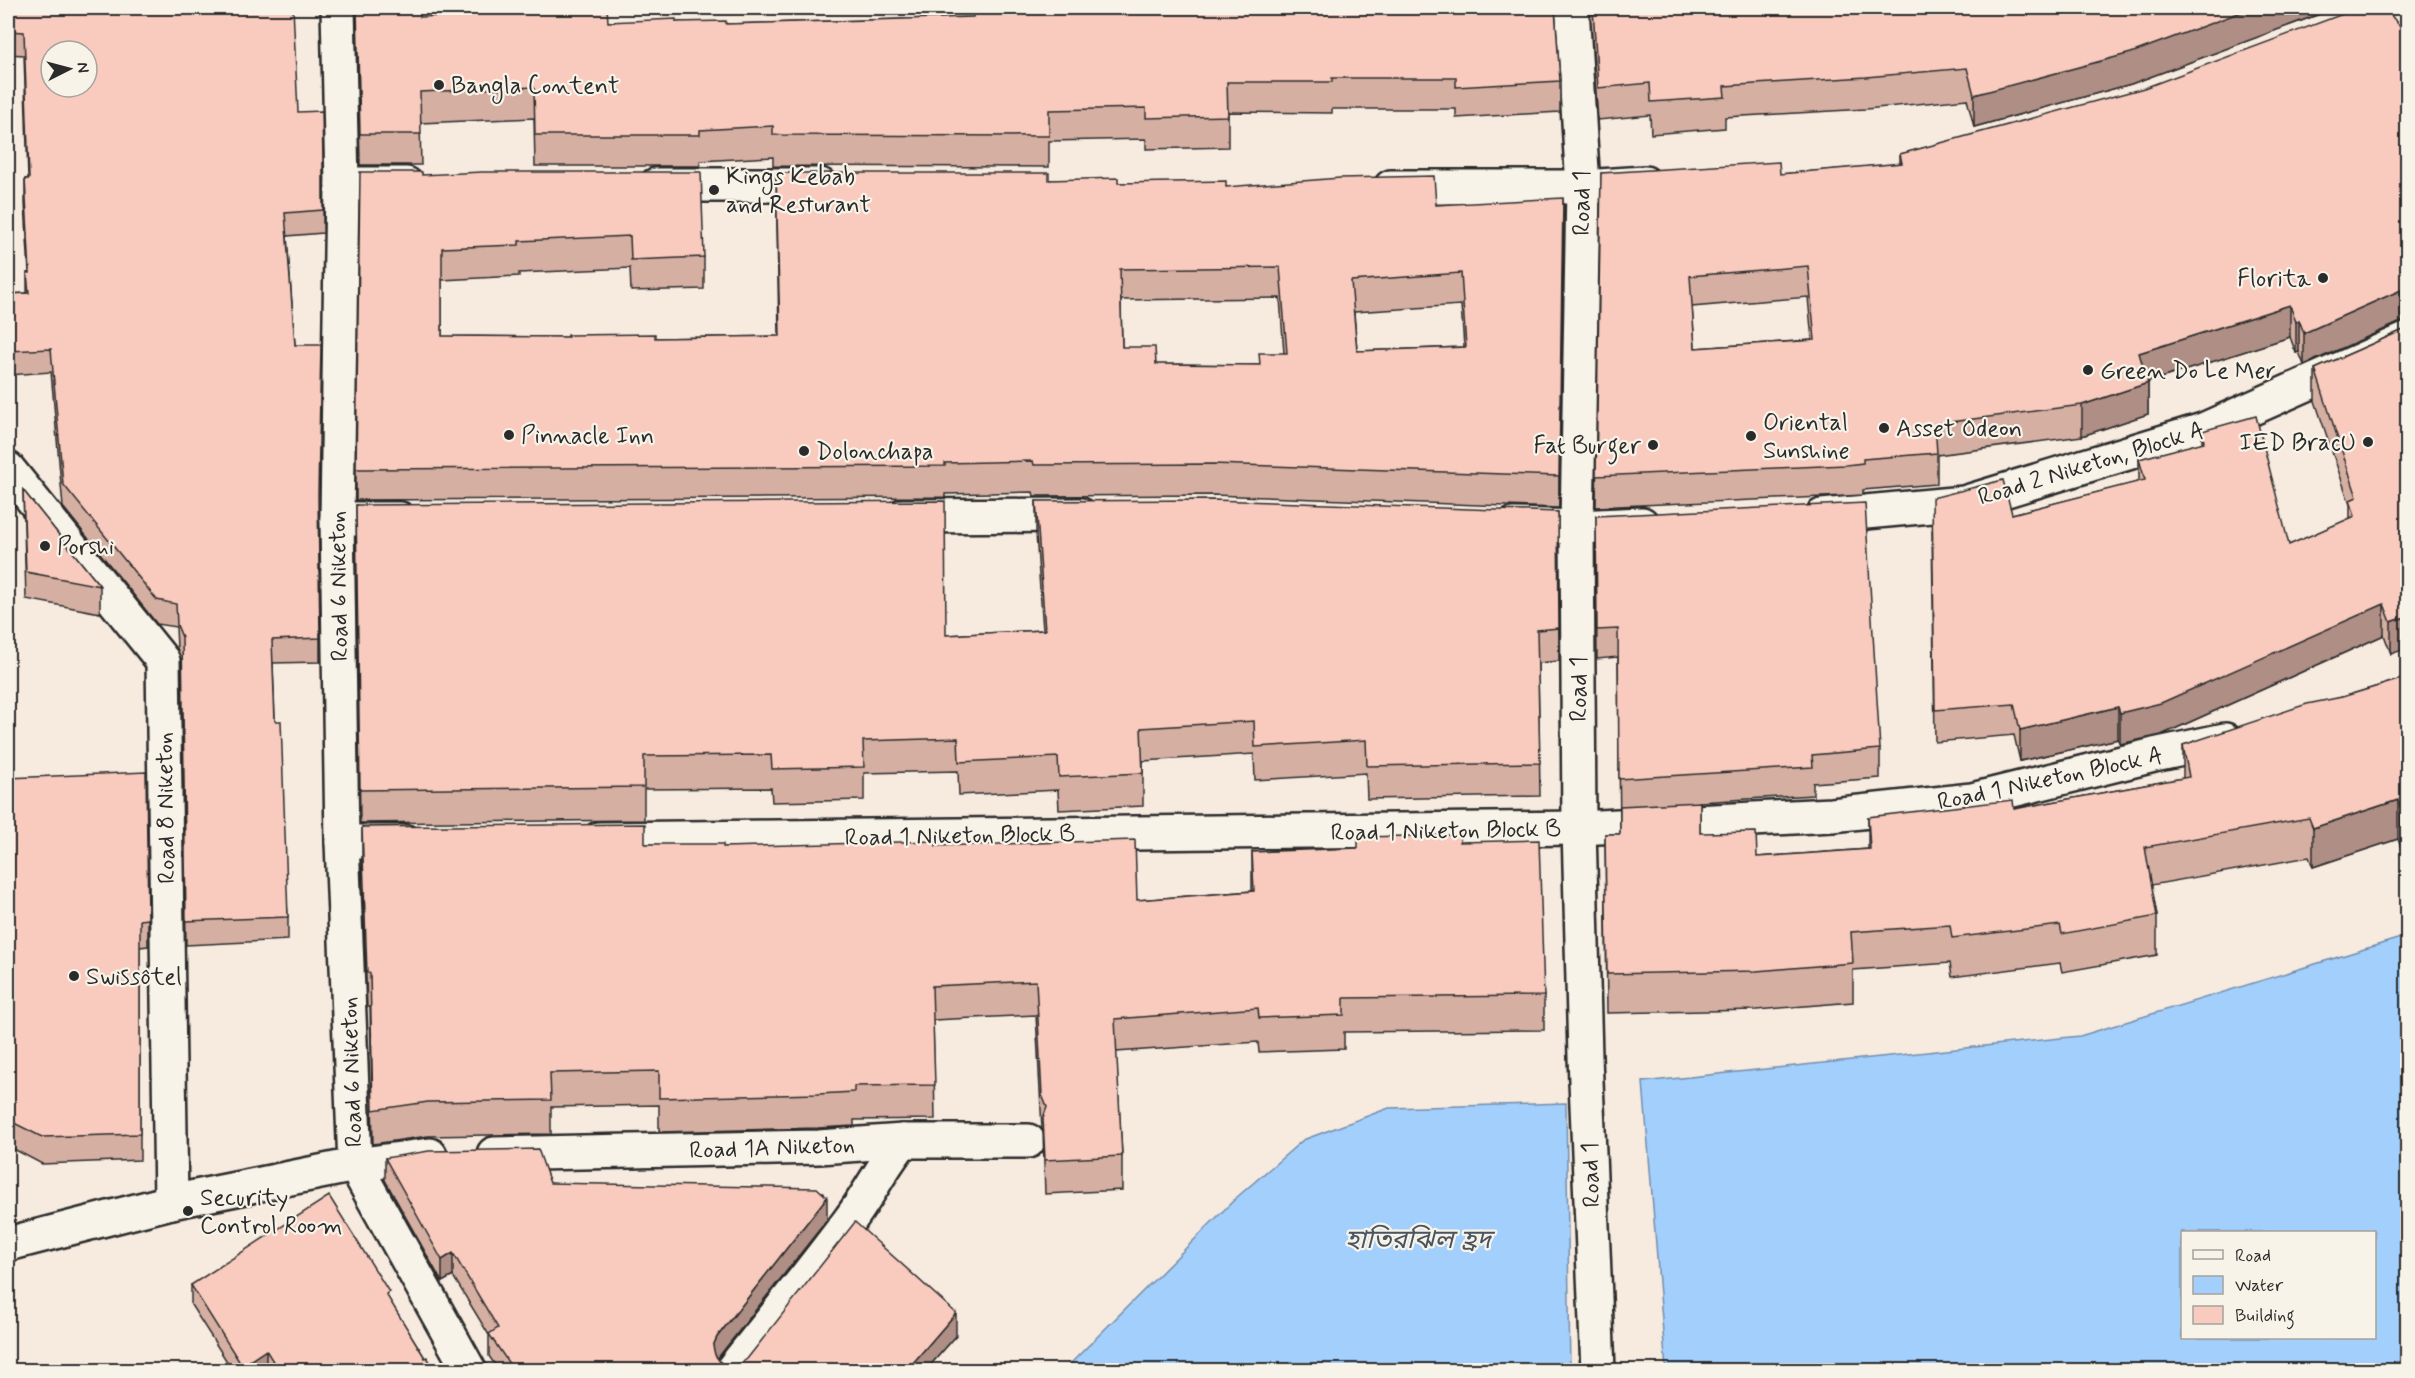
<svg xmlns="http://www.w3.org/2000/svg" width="2415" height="1378" viewBox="0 0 2415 1378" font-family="Mynerve,'Noto Sans Bengali',sans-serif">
<rect width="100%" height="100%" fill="#f7ebe0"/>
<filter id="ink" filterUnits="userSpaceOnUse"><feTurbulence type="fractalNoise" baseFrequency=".0167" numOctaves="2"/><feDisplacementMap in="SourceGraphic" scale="12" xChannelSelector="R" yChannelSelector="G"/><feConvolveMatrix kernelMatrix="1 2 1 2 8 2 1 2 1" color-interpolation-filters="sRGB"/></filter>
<g filter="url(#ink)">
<g fill="#a3cffd" stroke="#738da9" stroke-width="1.5" fill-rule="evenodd">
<path d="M 2407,936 L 2407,1370 L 1666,1370 L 1643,1082 L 2080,1036 ZM 2182,1232 L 2374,1232 L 2374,1338 L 2182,1338 Z"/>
<polygon points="1566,1103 1570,1370 1064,1370 1236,1198 1303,1140 1389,1108"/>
</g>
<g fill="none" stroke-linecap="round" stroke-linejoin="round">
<defs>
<g id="street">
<polyline points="338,8 342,184 337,519 342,842 355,1165 430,1155"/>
<polyline points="1572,8 1583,187 1577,527 1579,828 1585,1057 1598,1370"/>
<polyline points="342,184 406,184"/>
<polyline points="656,185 820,185"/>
<polyline points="1391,187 1583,187 1645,183"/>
<polyline points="8,469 163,661 171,1202"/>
<polyline points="902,516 1081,515"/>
<polyline points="1822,516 1964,503 2203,430 2408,339"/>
<polyline points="337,519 400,519"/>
<polyline points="1513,525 1577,527 1642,524"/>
<polyline points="599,839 1579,828 1832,815 1972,800 2154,755 2225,740"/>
<polyline points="342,842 406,842"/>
<polyline points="903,1141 1028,1141"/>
<path d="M 494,1154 L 819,1147 L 903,1141 C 882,1166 869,1195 849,1221 C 811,1272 771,1321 732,1370"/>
<polyline points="8,1244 171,1202 355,1165 469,1370"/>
</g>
</defs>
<use href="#street" stroke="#2b2b2b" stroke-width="38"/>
<use href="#street" stroke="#f7f3e8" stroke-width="33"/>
</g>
<g fill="#d6afa3" stroke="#2b2b2b" stroke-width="1.5" fill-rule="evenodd">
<polygon points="8,8 298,112 323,161 323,233 287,236 295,345 318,507 320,638 320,662 273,663 275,721 288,917 288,940 186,945 182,661 177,648 176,627 157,624 63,507 51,372 8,375 8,294 27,293 27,273 29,273 25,203 25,179 28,179 24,55 8,54"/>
<polygon points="357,8 420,8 420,17 608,22 676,22 726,24 973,17 1056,12 1056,8 1555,8 1560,81 1560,112 1456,118 1456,109 1332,109 1332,113 1228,112 1228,147 1146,149 1146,139 1049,141 1049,167 773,166 773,157 700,161 700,166 535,166 534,118 420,123 421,165 360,165"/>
<polygon points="1590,8 2336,8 2131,84 1974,127 1967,99 1866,109 1725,117 1725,128 1651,134 1650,115 1598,120"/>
<path d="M 2399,25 L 2408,27 L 2408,321 L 2401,322 L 2304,365 L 2299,352 L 2296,353 L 2290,337 L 2148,382 L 2148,414 L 2082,436 L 1937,455 L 1937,484 L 1863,490 L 1863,495 L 1846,496 L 1596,507 L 1601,173 L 1780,174 L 1900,164 L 1900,154 ZM 1808,297 L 1812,340 L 1695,348 L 1692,307 Z"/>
<path d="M 776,173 L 1049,180 L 1118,183 L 1226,187 L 1436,205 L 1563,229 L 1559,508 L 1213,495 L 1034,496 L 1033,492 L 945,494 L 945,497 L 356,500 L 356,469 L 422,175 L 704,257 L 704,289 L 631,291 L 630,268 L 519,273 L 519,276 L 442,280 L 442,336 L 655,338 L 779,336 ZM 1280,298 L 1284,353 L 1259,365 L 1156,364 L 1122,347 L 1121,300 ZM 1461,305 L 1464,347 L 1357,351 L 1354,312 Z"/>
<polygon points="2408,328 2391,654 2384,635 2161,735 2120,744 2118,739 2020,761 2014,735 1935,742 1932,530 2012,514 2139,482 2139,459 2202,443 2202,431 2289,545 2350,519 2350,505 2315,401 2315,369"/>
<polygon points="23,490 100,586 100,613 26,599"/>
<polygon points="1036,501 1558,512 1559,661 1538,663 1540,796 1367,799 1366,773 1255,780 1254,754 1143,761 1143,806 1059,810 1058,790 959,795 958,771 864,773 864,800 772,802 771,788 644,789 644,820 360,823 356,505 946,635 1043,630 1036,534"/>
<polygon points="1596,516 1880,749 1880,778 1813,783 1813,795 1700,802 1700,833 1757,857 1868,849 1868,817 2014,809 2183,778 2183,745 2408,677 2408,845 2401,848 2398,839 2313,867 2309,857 2151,885 2157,916 2157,955 2062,972 2060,963 1952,977 1950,963 1853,970 1853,1002 1756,1010 1607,1013 1605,834 1620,834 1618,657 1597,659"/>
<polygon points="8,778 148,919 148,946 140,947 140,1160 42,1164 8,1146"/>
<polygon points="362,827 645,844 723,847 936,846 1137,900 1252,891 1252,852 1358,848 1460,842 1544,996 1544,1030 1344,1032 1344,1049 1259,1052 1258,1042 1116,1052 1122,1156 1122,1190 1045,1194 1043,1132 1042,1129 1036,1015 933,1020 935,1119 854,1120 854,1126 818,1128 659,1132 659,1105 551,1107 551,1134 428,1136 373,1144 370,1007 367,1007 362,861"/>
<polygon points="385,1158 550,1183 827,1220 717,1358 721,1363 729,1366 956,1336 925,1371 499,1371 489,1356 489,1335 453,1276 442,1282 385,1180"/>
<polygon points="191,1285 389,1300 425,1358 435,1371 233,1371 191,1305"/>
</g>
<g fill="#ae8e85" stroke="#2b2b2b" stroke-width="1.5">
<polygon points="2252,8 2336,8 2131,84 1974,127 1974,95"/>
<polygon points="1563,198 1563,229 1559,508 1559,476"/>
<polygon points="2401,290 2401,322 2304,365 2304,333"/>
<polygon points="2290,305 2290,337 2139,385 2139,353"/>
<polygon points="2299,320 2299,352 2296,353 2296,322"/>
<polygon points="2148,383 2148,414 2082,436 2082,405"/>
<polygon points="2384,604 2384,635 2161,735 2120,744 2120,713"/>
<polygon points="2408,616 2408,648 2391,654 2391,622"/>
<polygon points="2118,707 2118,739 2020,761 2020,730"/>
<polygon points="2398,800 2398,839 2313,867 2313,828"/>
<polygon points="2408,807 2408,845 2401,848 2401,809"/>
<polygon points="827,1197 827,1220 717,1359 713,1368 713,1346 717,1337"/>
<polygon points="453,1253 453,1276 442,1282 442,1260"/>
<polygon points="956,1313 956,1336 925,1371 906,1371"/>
<polygon points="266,1350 266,1370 242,1371 242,1366"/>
</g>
<g fill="#f9cbbe" stroke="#2b2b2b" stroke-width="1.5" fill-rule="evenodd">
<path d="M 8,8 L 293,8 L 298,112 L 322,111 L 323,161 L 323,210 L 285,213 L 295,345 L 321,345 L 318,495 L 320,638 L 272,640 L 275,721 L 281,721 L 288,917 L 186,921 L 182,637 L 177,625 L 176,604 L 157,600 L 63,484 L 51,349 L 8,351 L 8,294 L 29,293 L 27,273 L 30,273 L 25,179 L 29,179 L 24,32 L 8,31 ZM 51,51 L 87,51 L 87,87 L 51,87 Z"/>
<polygon points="357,8 420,8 420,17 532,12 532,8 607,8 608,22 676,19 676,22 726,21 726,24 973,17 973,14 1057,12 1057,8 1555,8 1560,81 1456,87 1456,78 1332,78 1332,82 1227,82 1228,116 1146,118 1146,108 1049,110 1049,136 773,135 773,126 700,130 700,135 535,135 534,87 420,92 421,134 360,134"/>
<polygon points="1593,8 2252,8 2131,53 1974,95 1967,68 1866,77 1724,86 1725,97 1651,102 1650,83 1598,88"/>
<path d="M 2359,8 L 2385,8 L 2399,25 L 2408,27 L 2408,289 L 2401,290 L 2304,333 L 2299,320 L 2296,322 L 2290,305 L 2139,353 L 2148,383 L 2082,405 L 1935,424 L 1937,453 L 1863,459 L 1863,463 L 1846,465 L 1596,476 L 1601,173 L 1779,162 L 1780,174 L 1902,163 L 1900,154 L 2144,88 ZM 1808,266 L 1815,340 L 1695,348 L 1690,276 Z"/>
<path d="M 360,172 L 422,172 L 422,175 L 482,172 L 701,172 L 704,257 L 631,260 L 630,236 L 519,241 L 519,245 L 442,248 L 442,336 L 568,337 L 568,335 L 655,334 L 655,338 L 780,336 L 776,173 L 1049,173 L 1049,180 L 1118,178 L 1118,183 L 1226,181 L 1226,187 L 1340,178 L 1434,176 L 1436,205 L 1563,198 L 1559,476 L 1213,464 L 1034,465 L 1033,461 L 945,463 L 945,466 L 356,469 ZM 1280,267 L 1287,353 L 1259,353 L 1260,365 L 1156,364 L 1155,347 L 1122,347 L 1120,269 ZM 1461,273 L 1466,347 L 1357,351 L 1351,281 Z"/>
<polygon points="2408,328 2408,616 2391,622 2384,604 2161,703 2120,713 2118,707 2020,730 2014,704 1935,710 1932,498 2003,480 2012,514 2145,480 2139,459 2204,442 2202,431 2256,416 2289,545 2355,516 2350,500 2357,497 2315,369"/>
<polygon points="23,490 100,586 26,572"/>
<polygon points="1212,500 1558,512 1559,628 1537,630 1540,763 1367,766 1366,740 1255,747 1254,721 1141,728 1143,773 1059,777 1058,757 959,762 958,738 863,741 864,767 772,769 771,755 644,756 644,787 360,790 356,505 945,501 946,635 1045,630 1036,501"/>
<polygon points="1865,503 1880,749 1812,755 1813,767 1619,779 1618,629 1597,630 1596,516"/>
<polygon points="2408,677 2408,807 2401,809 2398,800 2313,828 2309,818 2145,847 2157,916 2062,934 2060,925 1952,938 1950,925 1851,932 1853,963 1756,971 1607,974 1605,834 1620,834 1620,806 1700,802 1700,833 1756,832 1757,857 1870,849 1868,817 2013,800 2014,809 2189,777 2183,745 2307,704 2342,697"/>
<polygon points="146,772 148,919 140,920 140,1134 42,1137 8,1120 8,778"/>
<polygon points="645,824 645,844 723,844 723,847 936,841 936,846 1135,840 1137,900 1254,891 1252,852 1358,848 1358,837 1460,835 1460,842 1539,840 1544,996 1344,998 1344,1015 1259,1018 1258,1008 1115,1019 1122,1156 1045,1160 1043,1118 1047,1107 1042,1095 1036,981 932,986 935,1085 854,1086 854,1092 818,1094 659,1098 659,1071 550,1073 551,1100 428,1102 373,1110 370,973 367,973 362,827"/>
<polygon points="538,1149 550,1183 817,1188 827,1197 717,1337 713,1346 715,1355 721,1363 729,1366 738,1365 747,1359 855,1222 956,1313 906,1371 865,1371 863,1369 862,1371 514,1371 489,1334 498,1328 453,1253 442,1260 385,1158 429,1151"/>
<polygon points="329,1196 389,1292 386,1294 425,1358 427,1357 435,1371 279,1371 266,1350 242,1366 191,1285"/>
</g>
</g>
<g fill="#2b2b2b" stroke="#f7f3e8" stroke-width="2">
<circle cx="439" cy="85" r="6"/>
<circle cx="714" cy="190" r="6"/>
<circle cx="2323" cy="278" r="6"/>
<circle cx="2088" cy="370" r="6"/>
<circle cx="1884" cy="428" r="6"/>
<circle cx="509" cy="435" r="6"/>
<circle cx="1751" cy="436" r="6"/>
<circle cx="2368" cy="442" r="6"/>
<circle cx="1653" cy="445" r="6"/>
<circle cx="804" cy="451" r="6"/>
<circle cx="45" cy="546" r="6"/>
<circle cx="74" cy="976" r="6"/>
<circle cx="188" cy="1211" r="6"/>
</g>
<g text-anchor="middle" stroke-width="4.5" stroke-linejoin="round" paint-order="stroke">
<g font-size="24" fill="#2b2b2b" stroke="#f7f3e8" text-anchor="start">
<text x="451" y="93">Bangla Content</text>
<text x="726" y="184">Kings Kebab<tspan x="726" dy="28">and Resturant</tspan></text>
<text x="2311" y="286" text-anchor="end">Florita</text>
<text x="2100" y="378">Green Do Le Mer</text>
<text x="1763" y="430">Oriental<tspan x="1763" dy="28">Sunshine</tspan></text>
<text x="1896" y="436">Asset Odeon</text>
<text x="521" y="443">Pinnacle Inn</text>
<text x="2356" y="450" text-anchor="end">IED BracU</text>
<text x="1641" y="453" text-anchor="end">Fat Burger</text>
<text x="816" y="459">Dolonchapa</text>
<text x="57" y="554">Porshi</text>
<text x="86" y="984">Swissôtel</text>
<text x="200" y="1205">Security<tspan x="200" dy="28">Control Room</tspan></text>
</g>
<g font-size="24" fill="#2b2b2b" stroke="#f7f3e8">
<text transform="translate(1581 203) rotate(-90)" y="8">Road 1</text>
<text transform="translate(2091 463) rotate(-17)" y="8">Road 2 Niketon, Block A</text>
<text transform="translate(338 586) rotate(-91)" y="8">Road 6 Niketon</text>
<text transform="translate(1578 689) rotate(-90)" y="8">Road 1</text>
<text transform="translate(2050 778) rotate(-12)" y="8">Road 1 Niketon Block A</text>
<text transform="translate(165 808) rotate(-91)" y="8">Road 8 Niketon</text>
<text transform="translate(1446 830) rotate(-1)" y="8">Road 1 Niketon Block B</text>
<text transform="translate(960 835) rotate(-1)" y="8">Road 1 Niketon Block B</text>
<text transform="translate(351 1072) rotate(-92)" y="8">Road 6 Niketon</text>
<text transform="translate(772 1147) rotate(-2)" y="8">Road 1A Niketon</text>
<text transform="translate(1590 1175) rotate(-92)" y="8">Road 1</text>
</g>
<g font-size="26" font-style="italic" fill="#495460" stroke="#f7f3e8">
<text x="1418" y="1248">হাতিরঝিল হ্রদ</text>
</g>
</g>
<rect width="2415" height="1378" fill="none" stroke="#f7f3e8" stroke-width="30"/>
<rect x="15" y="15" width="2385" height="1348" fill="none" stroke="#2b2b2b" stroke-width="2" filter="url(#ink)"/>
<rect x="2181" y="1231" width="195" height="108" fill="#f7f3e8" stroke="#a5a39c" stroke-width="1.5"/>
<rect x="2193" y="1250" width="30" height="9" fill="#f7f3e8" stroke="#a5a39c" stroke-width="1.5"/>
<text x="2235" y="1261" font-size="18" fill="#2b2b2b">Road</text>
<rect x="2193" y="1276" width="30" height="18" fill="#a3cffd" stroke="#a5a39c" stroke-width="1.5"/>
<text x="2235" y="1291" font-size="18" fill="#2b2b2b">Water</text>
<rect x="2193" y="1306" width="30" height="18" fill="#f9cbbe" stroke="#a5a39c" stroke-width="1.5"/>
<text x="2235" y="1321" font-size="18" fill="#2b2b2b">Building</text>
<g transform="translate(69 69) rotate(84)"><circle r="28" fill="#f7f3e8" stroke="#a5a39c" stroke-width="1.5"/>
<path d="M0-4.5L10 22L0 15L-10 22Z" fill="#2b2b2b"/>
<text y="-9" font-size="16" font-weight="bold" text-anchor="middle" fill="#2b2b2b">N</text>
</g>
</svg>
